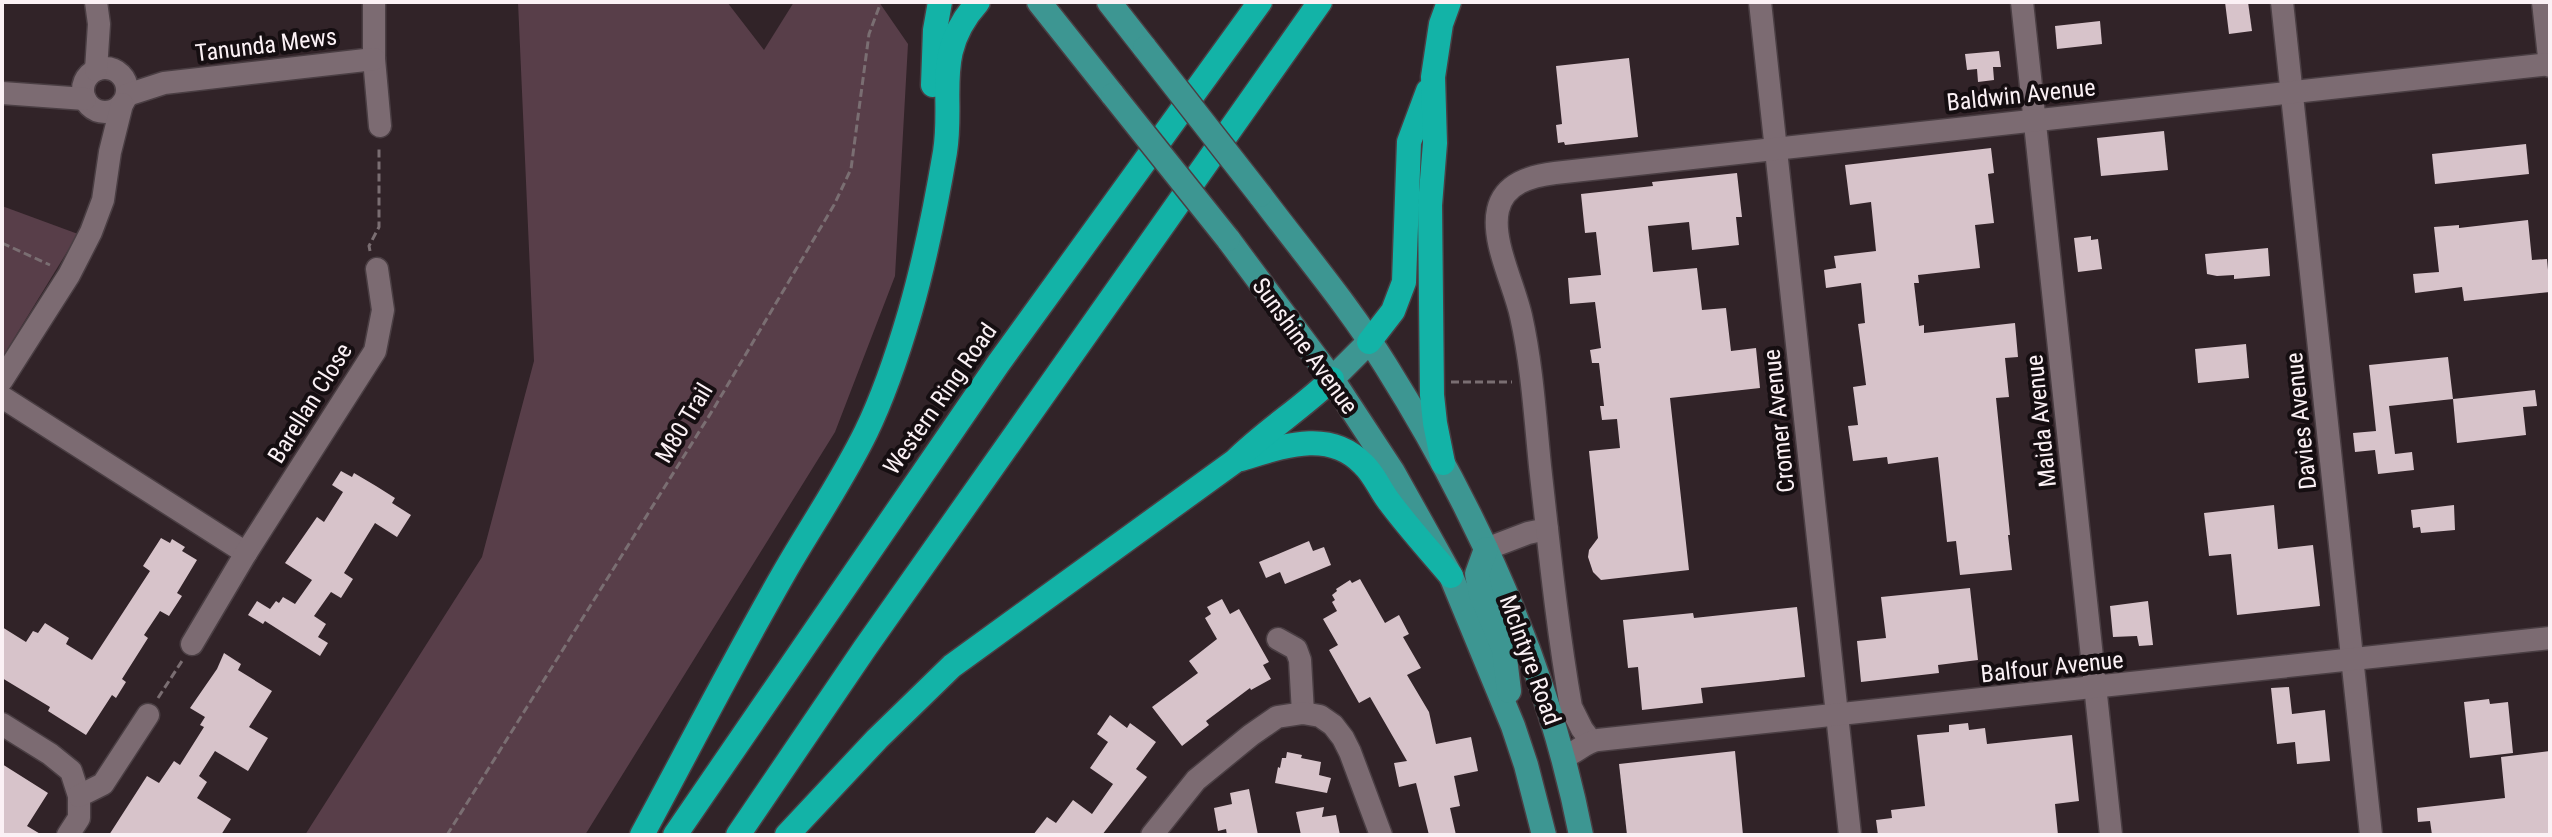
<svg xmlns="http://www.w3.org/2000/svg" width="2552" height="837" viewBox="0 0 2552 837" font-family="'Roboto Condensed',sans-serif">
<rect width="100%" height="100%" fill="#312328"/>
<g fill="#583e49">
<polygon points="518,2 727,2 764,50 794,2 879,2 908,44 895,276 835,432 585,835 305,835 482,557 534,361"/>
<polygon points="2,206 78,234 2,358"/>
</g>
<g fill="#d7c3ca">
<polygon points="2225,2 2248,2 2252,31 2229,34"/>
<polygon points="2100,21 2102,44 2057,49 2055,26"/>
<polygon points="1999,51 2001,67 1993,67 1994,80 1978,82 1977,69 1967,70 1965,54"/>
<polygon points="1629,58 1638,137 1565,145 1564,142 1558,143 1556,125 1562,124 1556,66"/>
<polygon points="2164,131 2168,170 2101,176 2097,138"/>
<polygon points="2526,144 2529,174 2435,184 2432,154"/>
<polygon points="1991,148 1994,173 1988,174 1994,223 1975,225 1980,268 1918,275 1919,283 1914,283 1919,326 1924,325 1924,333 2015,323 2018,357 2005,358 2009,397 1996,398 2010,535 2008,535 2012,570 1960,575 1956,541 1947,542 1938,457 1888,464 1887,457 1853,461 1848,426 1858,425 1853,387 1866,385 1858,324 1865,323 1861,283 1826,288 1824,270 1836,268 1834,256 1876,251 1871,202 1850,205 1845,165"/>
<polygon points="1737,173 1742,217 1736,217 1739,245 1692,250 1689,222 1648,226 1653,272 1697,268 1702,310 1726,308 1731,351 1756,348 1760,388 1670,398 1689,570 1601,580 1593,572 1588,557 1589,550 1598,538 1589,451 1620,448 1617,419 1602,420 1600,406 1604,406 1599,363 1592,363 1590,350 1601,348 1595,302 1570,304 1568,278 1601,275 1596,232 1585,233 1581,194 1653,186 1652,182"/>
<polygon points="2528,220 2532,260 2547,259 2550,292 2464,301 2462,287 2415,293 2413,274 2439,272 2434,227 2459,225 2459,228"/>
<polygon points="2091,236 2091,240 2098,239 2102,269 2078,272 2074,238"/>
<polygon points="2268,248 2270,276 2234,279 2234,275 2217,276 2207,274 2205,254"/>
<polygon points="2246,344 2249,378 2198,383 2195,349"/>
<polygon points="2448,357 2453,399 2389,406 2395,454 2412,452 2414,470 2378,474 2375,450 2355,452 2353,433 2376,431 2369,365"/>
<polygon points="2535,390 2537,406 2523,407 2526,435 2457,443 2453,399"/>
<polygon points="341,471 352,477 354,473 376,486 395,498 392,503 411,515 397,537 375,523 344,573 353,579 341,598 331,592 314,616 326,624 318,637 328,643 320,656 265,621 263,624 248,615 257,601 270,609 276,601 279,603 283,597 295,604 312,580 285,563 317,517 324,522 343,492 332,485"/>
<polygon points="2274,505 2278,549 2313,545 2320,606 2237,615 2231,554 2209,556 2204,513"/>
<polygon points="2454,505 2455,530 2421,533 2420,527 2413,528 2411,510"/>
<polygon points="161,538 170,543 172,539 185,547 182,551 197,560 177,593 182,596 169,616 160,611 144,635 148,638 122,679 126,682 116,698 112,695 86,735 48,711 50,707 2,678 2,627 26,642 33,631 38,633 45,623 69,638 66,644 92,660 150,571 143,566"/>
<polygon points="1309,541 1313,551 1324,547 1331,565 1285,584 1280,572 1266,578 1259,562"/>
<polygon points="1360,579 1385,623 1399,615 1409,634 1403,637 1421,668 1407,675 1429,712 1436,744 1471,737 1478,771 1454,776 1460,806 1450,808 1456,835 1429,835 1416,783 1399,787 1394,763 1407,761 1370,697 1359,703 1329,650 1338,645 1323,619 1337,611 1332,602 1335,600 1332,595 1337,591 1336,589 1350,580 1352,583"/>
<polygon points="1970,588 1978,660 1938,665 1939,673 1861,682 1857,641 1886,638 1881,597"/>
<polygon points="1222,599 1230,614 1239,609 1269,662 1263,665 1271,679 1251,690 1250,688 1206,721 1209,725 1182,746 1152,707 1198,673 1189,661 1217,639 1205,618 1211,614 1207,607"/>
<polygon points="2148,601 2153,645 2139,646 2137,636 2113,637 2110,606"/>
<polygon points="1797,607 1805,677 1701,688 1703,703 1642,710 1638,667 1628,668 1623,620 1693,613 1694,618"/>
<polygon points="224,653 241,664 238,670 272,691 249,727 268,738 248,771 215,751 199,776 207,782 197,798 231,819 221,835 109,835 147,776 159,783 174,761 180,765 204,727 200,725 205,717 190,708 217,669"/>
<polygon points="2289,687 2292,714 2325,710 2330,761 2297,764 2295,742 2277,744 2271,688"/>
<polygon points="2489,699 2490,704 2508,702 2513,753 2470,758 2464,702"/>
<polygon points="1110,715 1127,728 1130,723 1156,742 1136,769 1147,777 1102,835 1033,835 1047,817 1056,823 1073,800 1092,814 1113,784 1090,768 1108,742 1097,734"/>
<polygon points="1968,723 1969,730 1985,728 1987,744 2072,735 2079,801 2055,804 2058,835 1878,835 1876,820 1892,818 1891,810 1925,806 1917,735 1949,732 1949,725"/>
<polygon points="1735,751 1743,835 1627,835 1619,764"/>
<polygon points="2550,751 2550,835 2432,835 2430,821 2418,822 2417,808 2505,798 2501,757"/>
<polygon points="1287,752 1302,755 1301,758 1321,762 1319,775 1331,778 1327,793 1275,783 1278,767 1280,768 1282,758 1286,758"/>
<polygon points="2,764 48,793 27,826 42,835 2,835"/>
<polygon points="1249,789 1258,835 1227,835 1226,829 1218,831 1214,808 1232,804 1230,793"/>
<polygon points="1324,807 1322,817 1336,815 1340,835 1301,835 1296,812"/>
</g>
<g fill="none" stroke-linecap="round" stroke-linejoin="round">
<defs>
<g id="minor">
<polyline points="374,2 374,59 380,126"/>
<polyline points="1760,2 1850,835"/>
<polyline points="2022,2 2111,835"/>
<polyline points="2282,2 2371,835"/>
<polyline points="2543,2 2550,66"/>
<circle cx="105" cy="90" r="22"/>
<polyline points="96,70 99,24 96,2"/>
<polyline points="2,93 85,99"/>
<polyline points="127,95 164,83 374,59"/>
<polyline points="2,380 69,275 91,232 103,200 110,152 122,104"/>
<polyline points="2,397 246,553"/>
<polyline points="1486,549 1528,533 1547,529"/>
<polyline points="1278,639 1296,649 1300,660 1303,713"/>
<polyline points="192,644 246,553 375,351 383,310 377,269"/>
<polyline points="2,724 50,754 71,771 79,796 79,818 68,835"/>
<path d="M 1591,741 L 1582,729 L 1571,707 C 1557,627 1549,546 1540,466 C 1535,416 1532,365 1521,316 C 1514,284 1491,241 1498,210 C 1504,183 1531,176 1555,173 L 2550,64"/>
<path d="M 1564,757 C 1576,753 1585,742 1598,740 L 2550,638"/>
<polyline points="79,796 103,784 148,715"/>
<polyline points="1152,835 1196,780 1251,735 1277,717 1303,713 1320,716 1333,725 1343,738 1350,752 1381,835"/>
</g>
<g id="primary">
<polyline points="1039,2 1113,95"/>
<polyline points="1109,2 1145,48"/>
<path d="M 1260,195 C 1302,251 1349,306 1386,366 C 1477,511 1548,667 1581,835"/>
<polyline points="1228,239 1332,379 1393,472 1451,576 1513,726 1526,765 1544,835"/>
<polyline points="1332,379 1369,342"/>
<polyline points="1486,549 1477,574 1481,594 1504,650 1509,691"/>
</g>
<g id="motorway">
<polyline points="933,85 935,30 940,2"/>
<polyline points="1369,342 1393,311 1404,282 1409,142 1428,91"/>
<path d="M 1241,459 C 1281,447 1329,428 1363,464 C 1374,474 1379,488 1388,500 C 1407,526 1430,551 1451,576"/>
<polyline points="1443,463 1435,423 1432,395 1430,205 1435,143 1433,77 1441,24 1449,2"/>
<path d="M 642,835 C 689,748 734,660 784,573 C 811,526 842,481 866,432 C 885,393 898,353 910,312 C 925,260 936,205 945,152 C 954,95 932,53 978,2"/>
<polyline points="675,835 998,364 1260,2"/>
<polyline points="738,835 865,648 1320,2"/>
<path d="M 787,835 L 877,739 L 952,666 L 1235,461 C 1265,431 1301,409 1332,379"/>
</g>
</defs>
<use href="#minor" stroke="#4a3e43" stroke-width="25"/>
<use href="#primary" stroke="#4a3e43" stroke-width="27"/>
<use href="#motorway" stroke="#4a3e43" stroke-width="27"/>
<g stroke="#7a6e72" stroke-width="3" stroke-dasharray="8 4" stroke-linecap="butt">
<polyline points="2,243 50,265"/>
<polyline points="370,251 369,246 379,227 379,146"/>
<polyline points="1451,382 1512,382"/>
<polyline points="158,698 182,661"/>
<polyline points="447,835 714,408 834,205 851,169 869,34 881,2"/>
</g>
<use href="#minor" stroke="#7c6b72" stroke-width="22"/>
<use href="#primary" stroke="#3d9692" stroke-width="24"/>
<use href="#motorway" stroke="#13b3a7" stroke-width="24"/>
<defs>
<g id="primary-bridge">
<polyline points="1145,48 1260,195"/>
<polyline points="1113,95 1228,239"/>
</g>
</defs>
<use href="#primary-bridge" stroke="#4a3e43" stroke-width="27" stroke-linecap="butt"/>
<use href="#primary-bridge" stroke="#3d9692" stroke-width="24"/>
</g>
<g text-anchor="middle" stroke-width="8" stroke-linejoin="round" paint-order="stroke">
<g font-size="24" fill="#fbf1f5" stroke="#150e11">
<text transform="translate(266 45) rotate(-7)" y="8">Tanunda Mews</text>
<text transform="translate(2021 95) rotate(-6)" y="8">Baldwin Avenue</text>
<text transform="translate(1305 346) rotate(54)" y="8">Sunshine Avenue</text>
<text transform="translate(940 399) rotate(-55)" y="8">Western Ring Road</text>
<text transform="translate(310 403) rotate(-58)" y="8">Barellan Close</text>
<text transform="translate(1779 421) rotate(-96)" y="8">Cromer Avenue</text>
<text transform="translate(2041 421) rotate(-96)" y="8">Maida Avenue</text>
<text transform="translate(2301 421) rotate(-96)" y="8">Davies Avenue</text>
<text transform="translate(684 423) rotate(-59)" y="8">M80 Trail</text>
<text transform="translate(1530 660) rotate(70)" y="8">McIntyre Road</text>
<text transform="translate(2052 667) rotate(-6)" y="8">Balfour Avenue</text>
</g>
</g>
<rect width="2552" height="837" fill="none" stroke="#fbf1f5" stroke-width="8"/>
</svg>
